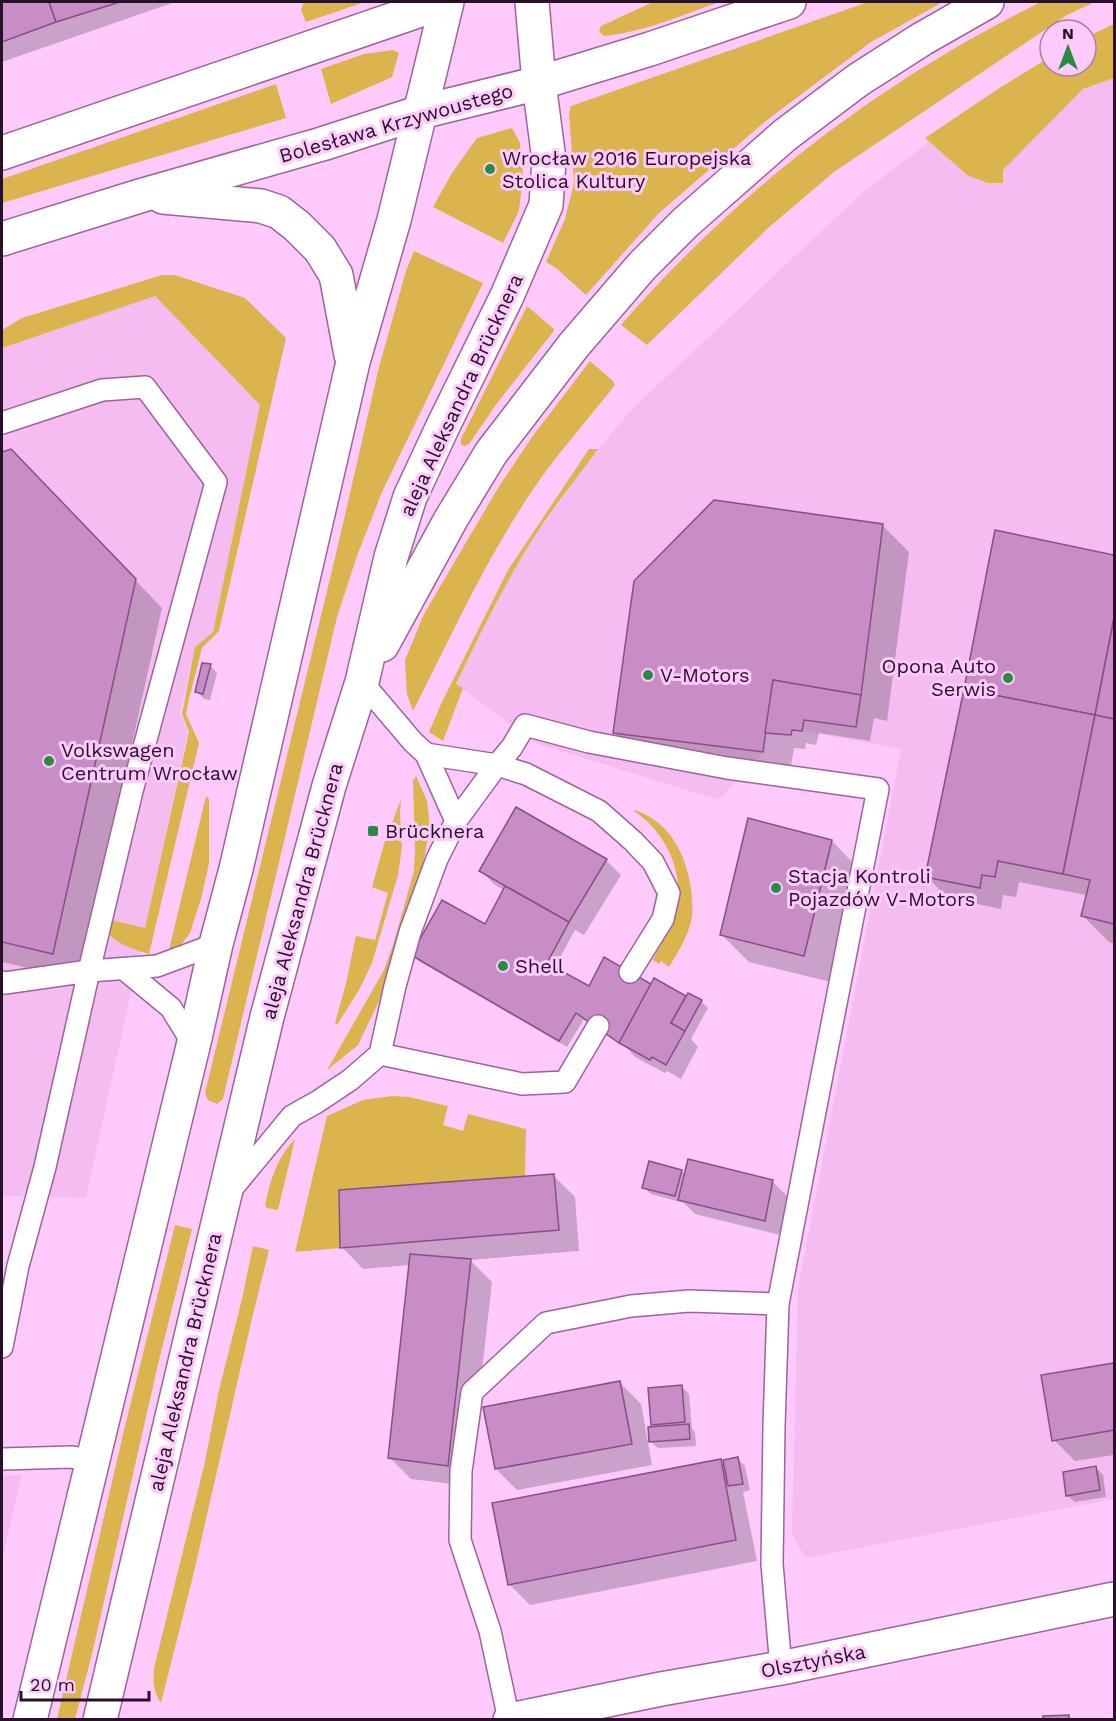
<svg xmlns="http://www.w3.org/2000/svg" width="1116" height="1721" viewBox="0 0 1116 1721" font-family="'Work Sans',sans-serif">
<rect width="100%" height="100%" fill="#fdcafb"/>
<g fill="#f4bcf1">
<polygon points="1114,78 1114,1499 806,1558 792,1535 798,1289 901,749 802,731 792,730 791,735 766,733 763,752 719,800 535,743 456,684 505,586 536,534 598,449 634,407 864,191 929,142 967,175 1002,170 1083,89"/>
<polygon points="155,296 260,405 213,632 195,647 180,712 188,732 86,1198 2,1196 2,348"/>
<polygon points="2,1475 22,1475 2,1560"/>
</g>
<g fill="#dcb44d">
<polygon points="304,2 365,2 306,22 301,10"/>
<path d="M 653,2 L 720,2 C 682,15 644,32 604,36 L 599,32 L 601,26 Z"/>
<polygon points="868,2 943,2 871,42 767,120 659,213 586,295 556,268 546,262 565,219 574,183 569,112 571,106"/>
<path d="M 1041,2 L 1095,2 L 1067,15 L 834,172 L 767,229 L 647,345 L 621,325 C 737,191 882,80 1041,2 Z"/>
<polygon points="1114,24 1114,78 1083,89 1003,170 1003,183 988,183 967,175 925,138 1001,87 1050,57 1050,66 1086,66 1086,37"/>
<polygon points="393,50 399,53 392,77 331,104 321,69 364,54"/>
<polygon points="276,84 286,118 2,203 2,179"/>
<polygon points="512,128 520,143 523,174 519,211 503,243 433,207 452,173 477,138"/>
<polygon points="414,251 483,283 382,492 357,556 337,617 223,1099 217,1104 208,1100 205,1093 335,558 379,367 406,271"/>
<path d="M 162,275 L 175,275 L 245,298 L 286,338 L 219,631 L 202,648 L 189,699 L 186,714 L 199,743 L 149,954 C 133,949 118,945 107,932 L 111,920 L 145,928 L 189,732 L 182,714 L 195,647 L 213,632 L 260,405 L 155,296 L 2,348 L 2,330 L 22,318 Z"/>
<polygon points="527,306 554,329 553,332 498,402 469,444 464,446 461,444 461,439"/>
<path d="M 590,361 L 613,381 L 615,385 C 591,416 564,446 541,478 C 490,550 453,632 413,711 L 407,694 L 405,660 L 424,614 L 498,488 L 532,437 Z"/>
<path d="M 589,449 L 598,449 C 577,478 555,505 536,534 C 505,582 481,633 456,684 L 463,688 L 443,741 L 429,732 L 441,704 L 508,570 Z"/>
<polygon points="416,776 427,801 430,825 422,870 391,969 380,999 358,1045 327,1070 384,970 393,945 414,871 415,849 413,781"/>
<polygon points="206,796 209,799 209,863 201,899 190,933 180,946 168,954"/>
<polygon points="401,799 400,814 402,847 398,875 372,963 359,990 337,1025 335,1023 346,983 356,936 375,940 388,893 372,887 384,844"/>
<path d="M 635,810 C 670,822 686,854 691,889 C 692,897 693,908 692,917 C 689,935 678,952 669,967 L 661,961 L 659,964 L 653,960 C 660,945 676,919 678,904 C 682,867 664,831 634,811 Z"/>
<polygon points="392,1096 409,1097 448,1106 443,1125 463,1131 468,1114 526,1129 525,1176 339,1190 340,1248 295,1252 327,1116 363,1100"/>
<path d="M 295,1139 L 278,1210 L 267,1208 L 265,1206 C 269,1182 278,1156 295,1139 Z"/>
<polygon points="175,1225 192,1229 159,1360 92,1654 75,1719 57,1719 125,1426"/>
<path d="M 253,1246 L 269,1250 L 253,1314 L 193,1576 L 161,1703 C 153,1691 153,1682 154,1668 L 204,1466 L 219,1390 L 242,1299 Z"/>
</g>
<g fill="#0003">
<polygon points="2,2 175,2 2,62"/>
<polygon points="10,450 162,608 80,980 2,962 2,453"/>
<polygon points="882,525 909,552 887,721 874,718 870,741 819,733 816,745 806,743 805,749 794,748 789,778 642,759 615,733"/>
<polygon points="996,532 1114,556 1114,944 1109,942 1082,915 1087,896 1086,895 1019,882 1016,897 1003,895 1001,909 948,898 927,877"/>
<polygon points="210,665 217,673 210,700 204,699 196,691"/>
<polygon points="832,841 858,868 831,982 749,962 722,935"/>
<polygon points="606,860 621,875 584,935 575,930 554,969 590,988 652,986 687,998 701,1001 708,1008 691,1039 698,1047 681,1079 667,1071 665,1073 635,1057 628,1049 584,1019 567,1047 420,962 413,955 485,927 504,890 495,885 481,871"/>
<polygon points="650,1163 682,1171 686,1175 772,1181 787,1196 780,1235 695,1214 684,1203 651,1194 643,1187"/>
<polygon points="554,1176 575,1197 579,1251 470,1260 492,1282 469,1486 411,1479 389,1457 411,1265 363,1269 342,1247"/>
<polygon points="1114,1365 1114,1455 1075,1461 1054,1440 1043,1377"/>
<polygon points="620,1383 641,1404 652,1465 517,1490 496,1469"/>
<polygon points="682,1387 689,1394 692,1429 695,1432 696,1446 658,1448 650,1441 656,1428 653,1425"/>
<polygon points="738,1459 745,1466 750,1490 743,1492 757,1561 530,1605 509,1584 720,1461 726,1467"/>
<polygon points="1096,1468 1103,1475 1106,1497 1075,1502 1067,1495"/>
</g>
<g fill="#c88cc6" stroke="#874f86" stroke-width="1.5">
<polygon points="2,2 49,2 56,22 2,42"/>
<polygon points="49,2 120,2 56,22"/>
<polygon points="11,449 136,579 53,954 2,942 2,452"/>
<polygon points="714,500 883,524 861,695 773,680 763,752 613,733 634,581"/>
<polygon points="995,530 1114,555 1114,618 1095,715 964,689"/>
<polygon points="1114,618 1114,719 1095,715"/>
<polygon points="202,663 211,664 203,694 195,692"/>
<polygon points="773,680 861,695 856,727 804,720 802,731 792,730 791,735 765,733"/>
<polygon points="964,689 1095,715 1063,874 998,861 995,877 982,875 980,888 925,877"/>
<polygon points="1095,715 1114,719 1114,924 1081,916 1090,880 1063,874"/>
<polygon points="516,807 607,859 569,922 479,871"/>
<polygon points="748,818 832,840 804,956 720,935"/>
<polygon points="505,886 569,922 547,963 589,986 604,957 651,984 619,1043 576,1013 559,1041 411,955 442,900 485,924"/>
<polygon points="654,978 686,996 671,1023 685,1031 666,1065 652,1057 650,1060 619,1043"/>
<polygon points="688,993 702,1000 685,1031 671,1023"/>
<polygon points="688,1159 773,1180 765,1221 678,1200"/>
<polygon points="649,1161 682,1170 675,1196 642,1188"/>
<polygon points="554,1174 559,1230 340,1248 339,1190"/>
<polygon points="410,1254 471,1259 448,1466 388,1458"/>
<polygon points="1114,1363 1114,1430 1052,1441 1041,1375"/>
<polygon points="620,1381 632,1444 495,1469 483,1407"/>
<polygon points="682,1385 685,1422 651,1425 648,1388"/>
<polygon points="689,1424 690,1439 649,1442 648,1427"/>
<polygon points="738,1457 743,1484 728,1486 723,1460"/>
<polygon points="721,1459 736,1540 508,1585 492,1503"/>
<polygon points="1096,1466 1100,1490 1066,1496 1063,1472"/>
<polygon points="1069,1715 1069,1720 1043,1720 1043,1716"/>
</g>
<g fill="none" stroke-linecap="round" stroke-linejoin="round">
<defs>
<g id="service">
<polyline points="2,423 102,390 145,387 216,482 132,791 89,971 45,1167 18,1266 2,1347"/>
<polyline points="362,682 413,742 426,754 456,821"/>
<polyline points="426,754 497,765 526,774 599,811 633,841 653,862 669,893 663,919 630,972"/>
<polyline points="124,969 171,1008 193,1044"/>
<polyline points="2,982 5,983 89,971 157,966 216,944"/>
<polyline points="380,1054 522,1084 565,1082 598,1026"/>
<polyline points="230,1191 292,1116 317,1102 350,1080 380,1054 395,986 410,932 437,859 456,821 497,765 512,747 525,725 589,742 727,768 878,789 823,1070 778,1304"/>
<polyline points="2,1459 71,1457 92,1460"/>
<polyline points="509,1720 490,1631 460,1540 461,1471 472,1392 546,1323 631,1306 689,1301 778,1304 774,1426 772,1564 781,1668"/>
</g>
<polyline id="minor" points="510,1720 661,1689 781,1668 1114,1599"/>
<g id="secondary">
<polyline points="2,153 444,2"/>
<polyline points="163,197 261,206 279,212 297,226 320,249 336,275 351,355"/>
<polyline points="2,239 143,195 322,144 421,112 539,83 650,49 789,2"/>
<polyline points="382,645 451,519 491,453 574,345 642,266 686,222 785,135 858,80 922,39 987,2"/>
<polyline points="30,1720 195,1038 216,944 236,869 353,362 394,220 447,2"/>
<polyline points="100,1720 267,1017 329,786 362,682 391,557 410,497 444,424 507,296 546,205 549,160 539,83 532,2"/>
</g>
</defs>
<use href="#service" stroke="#9d639b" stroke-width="24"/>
<use href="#minor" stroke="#9d639b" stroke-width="36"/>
<use href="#secondary" stroke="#9d639b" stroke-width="36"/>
<use href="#service" stroke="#fff" stroke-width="21"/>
<use href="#minor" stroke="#fff" stroke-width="33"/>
<use href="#secondary" stroke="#fff" stroke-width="33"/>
</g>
<g fill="#278b40" stroke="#fdcafb" stroke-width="2">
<circle cx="490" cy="169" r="6"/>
<circle cx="648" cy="675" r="6"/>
<circle cx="1008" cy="678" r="6"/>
<circle cx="49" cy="761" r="6"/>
<rect x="367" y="825" width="12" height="12" rx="3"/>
<circle cx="776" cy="888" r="6"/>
<circle cx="503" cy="966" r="6"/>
</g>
<g text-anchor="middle" stroke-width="6" stroke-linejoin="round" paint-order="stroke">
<g font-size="20" fill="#281128" stroke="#fdcafb">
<text transform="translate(396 123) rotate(-16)" y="7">Bolesława Krzywoustego</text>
<text transform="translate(461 395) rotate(-65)" y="7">aleja Aleksandra Brücknera</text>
<text transform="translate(302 891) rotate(-75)" y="7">aleja Aleksandra Brücknera</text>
<text transform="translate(185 1362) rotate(-77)" y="7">aleja Aleksandra Brücknera</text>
<text transform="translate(813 1661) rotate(-11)" y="7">Olsztyńska</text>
</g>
<g font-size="20" fill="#281128" stroke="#fdcafb" text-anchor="start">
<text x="502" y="165">Wrocław 2016 Europejska<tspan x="502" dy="23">Stolica Kultury</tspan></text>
<text x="996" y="673" text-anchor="end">Opona Auto<tspan x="996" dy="23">Serwis</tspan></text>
<text x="660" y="682">V-Motors</text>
<text x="61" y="757">Volkswagen<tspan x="61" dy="23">Centrum Wrocław</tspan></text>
<text x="385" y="838">Brücknera</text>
<text x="788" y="883">Stacja Kontroli<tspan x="788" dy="23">Pojazdów V-Motors</tspan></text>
<text x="515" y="973">Shell</text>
</g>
</g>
<rect width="1116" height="1721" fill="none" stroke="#281128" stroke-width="6"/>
<g transform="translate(1068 48)"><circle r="28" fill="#fdcafb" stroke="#a880a7" stroke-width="1.5"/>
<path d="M0-4.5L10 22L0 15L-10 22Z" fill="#278b40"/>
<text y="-9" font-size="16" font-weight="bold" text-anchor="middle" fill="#281128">N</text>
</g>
<path d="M21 1691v9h128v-9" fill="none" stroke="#281128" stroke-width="3"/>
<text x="30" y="1691" font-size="18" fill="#281128" stroke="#fdcafb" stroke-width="4.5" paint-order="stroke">20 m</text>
</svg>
